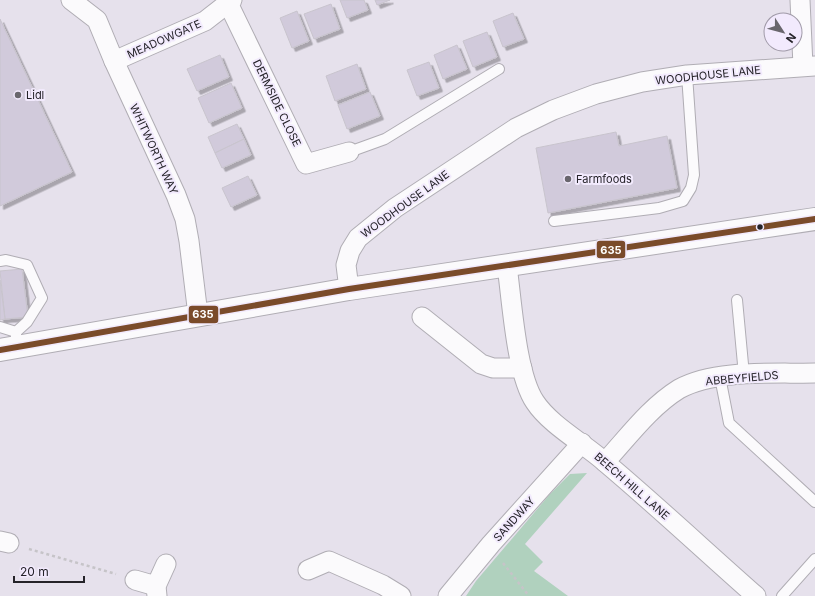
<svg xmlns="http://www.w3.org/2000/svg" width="815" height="596" viewBox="0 0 815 596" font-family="Inter,sans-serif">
<defs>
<filter id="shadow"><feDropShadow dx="3.5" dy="3.5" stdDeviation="0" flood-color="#0004"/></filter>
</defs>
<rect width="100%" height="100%" fill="#e6e1ec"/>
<polygon fill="#b0d1be" points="587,473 525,544 543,562 534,571 568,596 466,596 476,581 550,494 570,474"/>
<g fill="#d1cadb" stroke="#c8c4cd" filter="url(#shadow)">
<polygon points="340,0 364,0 368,10 347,18"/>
<polygon points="375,0 390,0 377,5"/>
<polygon points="331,4 340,29 314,39 304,14"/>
<polygon points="297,11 309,41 292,48 280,18"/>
<polygon points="513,13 524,39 503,47 493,21"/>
<polygon points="0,19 72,172 0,206"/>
<polygon points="487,32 497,57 473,67 463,41"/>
<polygon points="457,45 467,69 443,79 434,55"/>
<polygon points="220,55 229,77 197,91 187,69"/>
<polygon points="429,62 439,88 417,96 407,70"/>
<polygon points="357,64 366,89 335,101 326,76"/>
<polygon points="231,83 242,108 209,123 198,98"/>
<polygon points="370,92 380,116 347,129 338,105"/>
<polygon points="237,124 244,139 215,153 208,137"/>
<polygon points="616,132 619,146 667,136 677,188 548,213 536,148"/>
<polygon points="244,139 251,155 222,168 215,153"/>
<polygon points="248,176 257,195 231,207 222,188"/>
<polygon points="22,269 28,317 5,319 0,271"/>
<polygon points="0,280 5,319 0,320"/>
</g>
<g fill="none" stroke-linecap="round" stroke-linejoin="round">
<defs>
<g id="service">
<polyline points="349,152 385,139 499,69"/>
<polyline points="554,221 659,208 683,201 691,188 694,175 687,75"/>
<polyline points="0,261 6,260 27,265 42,298 27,322 16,332"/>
<polyline points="737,300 744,375"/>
<polyline points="0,327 16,332 16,337"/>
<polyline points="720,377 729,423 815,502"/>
<polyline points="782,596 815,559"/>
</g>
<g id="minor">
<polyline points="71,0 97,20 114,61 176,195 185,219 189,241 198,315"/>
<polyline points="800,0 803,66"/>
<polyline points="228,3 306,164 349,152"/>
<polyline points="114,61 205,21 232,0"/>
<path d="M 507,266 C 512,301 516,374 535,402 C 550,425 585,444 606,463 C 657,506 706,552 756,596"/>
<polyline points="349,289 346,265 350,251 358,238 395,208 516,128 553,110 596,94 642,82 687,75 815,66"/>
<polyline points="422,317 481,364 493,368 522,368"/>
<path d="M 605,462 C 628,437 650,407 679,389 C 715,369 775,374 815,373"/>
<polyline points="0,541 9,543"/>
<polyline points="308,570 329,561 383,585 401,596"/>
<polyline points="135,580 156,586"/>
<polyline points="157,596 156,586 166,564"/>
<polyline points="448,596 491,544 582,443"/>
</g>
<polyline id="secondary" points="0,350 349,289 815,219"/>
</defs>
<use href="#service" stroke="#b0adb4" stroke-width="12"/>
<use href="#minor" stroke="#b0adb4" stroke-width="21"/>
<use href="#secondary" stroke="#b0adb4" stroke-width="24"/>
<g stroke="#c6c4c8" stroke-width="2.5" stroke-dasharray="3 3" stroke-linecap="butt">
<polyline points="29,549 116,574"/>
<polyline points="503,563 529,596"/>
</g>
<use href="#service" stroke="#fbfafc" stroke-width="10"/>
<use href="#minor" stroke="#fbfafc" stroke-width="19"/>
<use href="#secondary" stroke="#fbfafc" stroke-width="22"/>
<defs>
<polyline id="bus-1" points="0,350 349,289 815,219"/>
</defs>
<use href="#bus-1" stroke="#f2eafd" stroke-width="9"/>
<use href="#bus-1" stroke="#7a4b2a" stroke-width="6"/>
</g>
<g fill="#69666d" stroke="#f2eafd" stroke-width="1.5">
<circle cx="18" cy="95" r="4"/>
<circle cx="568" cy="179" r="4"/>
</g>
<circle fill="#252329" stroke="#f2eafd" stroke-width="1.5" cx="760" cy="227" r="3.5"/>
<g text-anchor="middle" stroke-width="4" stroke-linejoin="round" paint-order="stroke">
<g font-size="11" fill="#252329" stroke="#f2eafd">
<text transform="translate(164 39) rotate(-24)" y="4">MEADOWGATE</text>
<text transform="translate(708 75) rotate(-6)" y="4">WOODHOUSE LANE</text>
<text transform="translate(277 103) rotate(64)" y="4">DERMSIDE CLOSE</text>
<text transform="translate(154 149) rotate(65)" y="4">WHITWORTH WAY</text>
<text transform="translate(405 204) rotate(-36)" y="4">WOODHOUSE LANE</text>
<text transform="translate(742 378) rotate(-5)" y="4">ABBEYFIELDS</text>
<text transform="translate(632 486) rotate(41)" y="4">BEECH HILL LANE</text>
<text transform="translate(514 519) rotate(-48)" y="4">SANDWAY</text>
</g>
<g font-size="11" fill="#252329" stroke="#f2eafd" text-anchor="start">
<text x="26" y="99">Lidl</text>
<text x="576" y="183">Farmfoods</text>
</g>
</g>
<g stroke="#f2eafd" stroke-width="1.5">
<rect x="596" y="240" width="30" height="19" rx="4" fill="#7a4b2a"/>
<rect x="188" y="305" width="31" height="19" rx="4" fill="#7a4b2a"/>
</g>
<g font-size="11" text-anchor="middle" font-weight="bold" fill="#fff">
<text x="611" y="254">635</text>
<text x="203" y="318">635</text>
</g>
<g transform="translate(783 32) rotate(126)"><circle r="19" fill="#f2eafd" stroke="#a09aa8"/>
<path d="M0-3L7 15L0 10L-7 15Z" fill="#69666d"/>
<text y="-6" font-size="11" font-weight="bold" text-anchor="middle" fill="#252329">N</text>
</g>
<path d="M14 576v6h70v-6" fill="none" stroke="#252329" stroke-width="2"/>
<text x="20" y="576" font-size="12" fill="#252329" stroke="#f2eafd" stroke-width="3" paint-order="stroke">20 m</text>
</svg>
